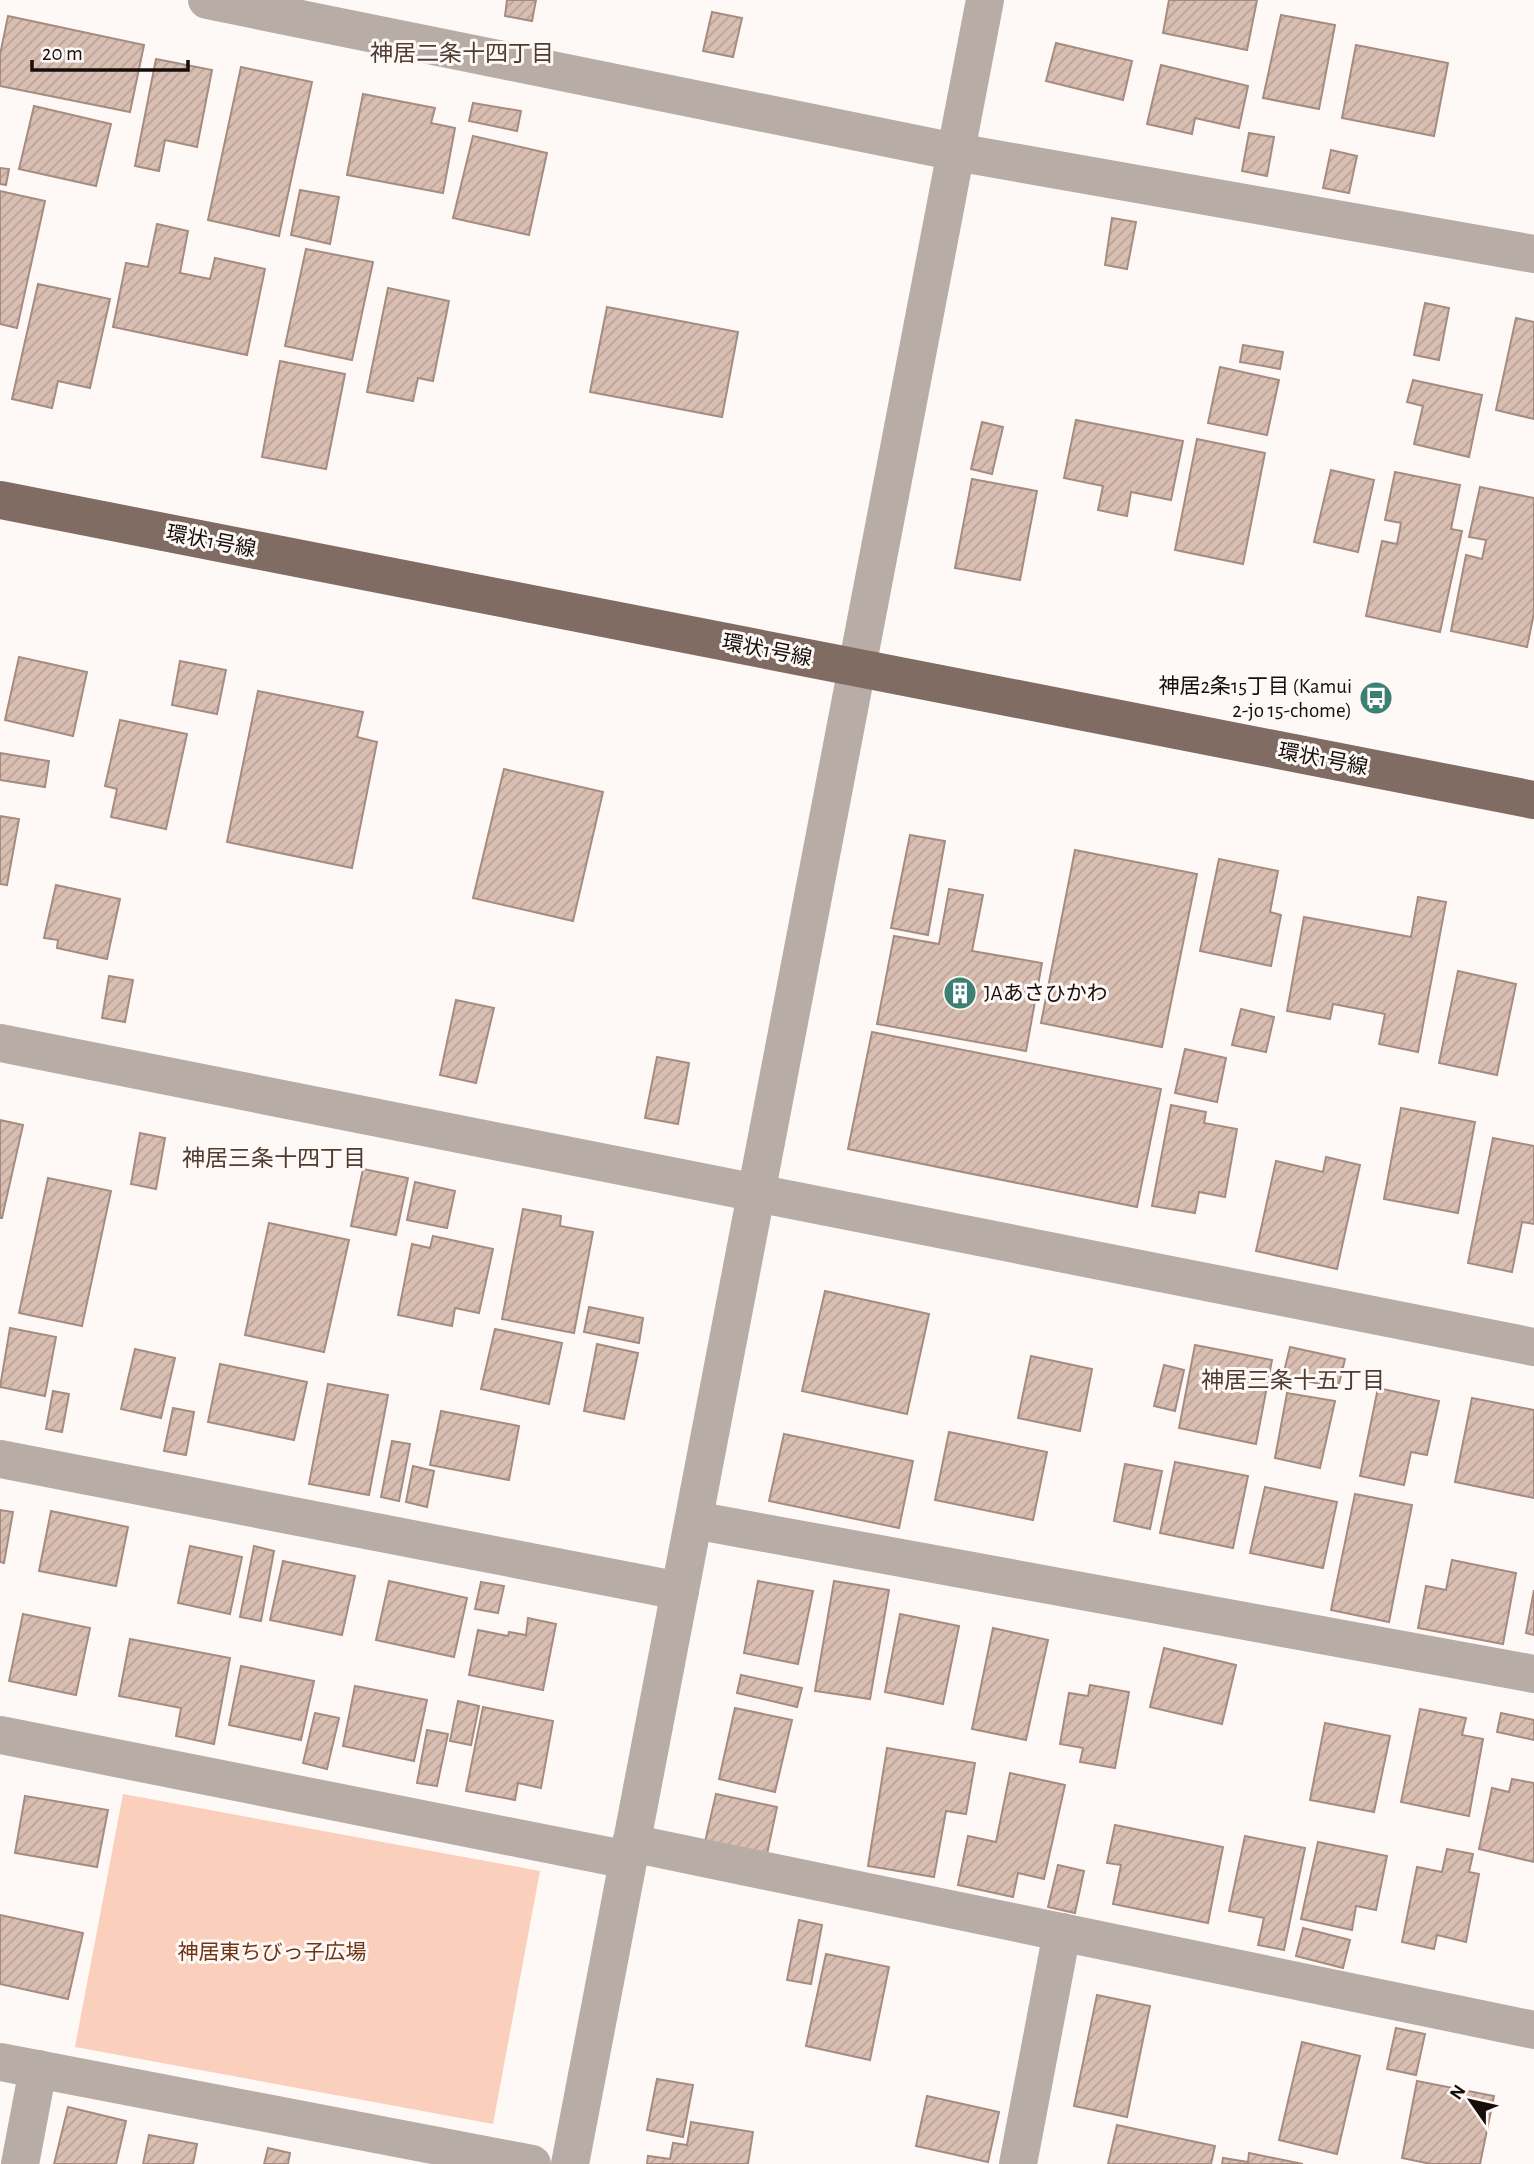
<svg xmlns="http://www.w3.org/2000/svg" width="1534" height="2164" viewBox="0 0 1534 2164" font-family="'Alegreya Sans','Noto Sans JP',sans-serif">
<defs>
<pattern id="building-hatch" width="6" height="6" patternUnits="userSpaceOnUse" patternTransform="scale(1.75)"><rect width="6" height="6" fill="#d9beb2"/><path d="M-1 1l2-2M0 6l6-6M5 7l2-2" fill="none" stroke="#baa298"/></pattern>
</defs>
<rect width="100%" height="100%" fill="#fef9f6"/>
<polygon fill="#facfbb" points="123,1794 540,1871 493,2124 75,2047"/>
<g fill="url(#building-hatch)" stroke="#a68c80" stroke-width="2">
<polygon points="507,0 536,0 532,21 505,16"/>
<polygon points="1169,0 1257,0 1247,50 1163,33"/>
<polygon points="712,12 742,18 733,57 703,51"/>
<polygon points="1281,15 1335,25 1319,109 1263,98"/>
<polygon points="8,16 144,45 130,112 0,86 0,55"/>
<polygon points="1056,43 1132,61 1123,100 1046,81"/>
<polygon points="1356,45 1448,63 1434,136 1342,118"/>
<polygon points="156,59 212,70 197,147 165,140 159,171 135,166"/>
<polygon points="1161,65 1248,86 1239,128 1195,118 1192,134 1147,124"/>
<polygon points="241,67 312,82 279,236 208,220"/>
<polygon points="363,94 435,108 431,123 455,128 443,193 347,175"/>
<polygon points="473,103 521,111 517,131 469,121"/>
<polygon points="34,106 111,124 96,186 19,169"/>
<polygon points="1249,133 1274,137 1267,176 1242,171"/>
<polygon points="473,136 547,153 529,235 453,218"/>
<polygon points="1331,150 1357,156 1349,193 1323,188"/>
<polygon points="0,168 9,169 6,185 0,184"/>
<polygon points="300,190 339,197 330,244 291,235"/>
<polygon points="0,191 45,201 17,328 0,324"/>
<polygon points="1112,218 1136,222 1127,269 1105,265"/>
<polygon points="157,224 188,231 180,273 210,279 215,258 265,269 247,355 113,327 126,263 148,267"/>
<polygon points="306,249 373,262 352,360 285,346"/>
<polygon points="38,284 110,299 90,388 58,381 52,408 12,399"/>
<polygon points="388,288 449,301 433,381 418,378 413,401 367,392"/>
<polygon points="1425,303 1449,308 1439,360 1414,355"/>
<polygon points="607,307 738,332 722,417 590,392"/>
<polygon points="1516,318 1534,322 1534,419 1496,410"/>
<polygon points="1243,345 1283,352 1280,369 1240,362"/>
<polygon points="280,361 345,374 326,469 262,457"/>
<polygon points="1220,367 1279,380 1267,435 1208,423"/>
<polygon points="1413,380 1482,395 1469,457 1414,444 1423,406 1407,402"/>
<polygon points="1076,420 1183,441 1171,500 1131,492 1127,516 1098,510 1103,486 1064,478"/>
<polygon points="982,422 1003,427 992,474 971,469"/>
<polygon points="1197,439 1265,453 1243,564 1175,550"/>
<polygon points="1331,470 1374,480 1358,552 1314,542"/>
<polygon points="1395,472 1460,485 1451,529 1462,531 1440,632 1366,616 1382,541 1397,544 1401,523 1385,520"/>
<polygon points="972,479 1037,491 1020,580 955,568"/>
<polygon points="1480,487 1534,498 1534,613 1527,647 1451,631 1466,555 1482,559 1486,540 1469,537"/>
<polygon points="19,657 87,672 73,736 5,720"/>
<polygon points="180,661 226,670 217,714 172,705"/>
<polygon points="258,691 363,712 357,737 377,742 352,868 227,842"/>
<polygon points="120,720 187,734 166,829 111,817 117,789 105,786"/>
<polygon points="0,753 49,761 45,787 0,780"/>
<polygon points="504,769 603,792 573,921 473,898"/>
<polygon points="0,816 19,819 7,885 0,884"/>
<polygon points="910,835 945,841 928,935 891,928"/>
<polygon points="1075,850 1197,874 1162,1047 1041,1023"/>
<polygon points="1219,859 1278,871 1270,912 1281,915 1271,966 1200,951"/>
<polygon points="56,885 120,899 107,959 57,948 58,940 44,938"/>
<polygon points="949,889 983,895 972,951 1042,963 1026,1051 877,1024 894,936 939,944"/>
<polygon points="1418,897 1446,902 1418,1052 1379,1044 1385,1014 1333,1004 1330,1019 1287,1011 1304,917 1411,937"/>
<polygon points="1458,971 1516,984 1497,1075 1439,1063"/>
<polygon points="109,976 133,980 125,1022 102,1018"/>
<polygon points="456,1000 494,1008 476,1083 440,1075"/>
<polygon points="1241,1009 1274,1017 1266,1052 1232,1045"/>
<polygon points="872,1032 1161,1089 1137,1207 848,1149"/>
<polygon points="1185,1049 1226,1058 1217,1102 1175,1093"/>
<polygon points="657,1057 689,1063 678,1124 645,1118"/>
<polygon points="1171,1105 1206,1112 1204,1123 1237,1129 1225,1197 1199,1192 1195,1213 1152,1206"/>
<polygon points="1401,1108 1475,1122 1458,1213 1384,1199"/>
<polygon points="0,1120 23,1125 2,1218 0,1218"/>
<polygon points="140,1133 165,1138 156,1189 131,1184"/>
<polygon points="1493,1138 1534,1146 1534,1224 1522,1222 1512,1272 1468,1263"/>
<polygon points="1326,1157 1360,1165 1337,1269 1256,1251 1276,1161 1323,1172"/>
<polygon points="363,1169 408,1178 396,1235 351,1226"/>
<polygon points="48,1178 111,1191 82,1326 19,1313"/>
<polygon points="415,1182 455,1191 447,1228 407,1220"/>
<polygon points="523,1209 561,1216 560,1226 593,1232 574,1333 502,1319"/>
<polygon points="269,1223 349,1240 324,1352 245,1335"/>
<polygon points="433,1236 493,1249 479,1313 455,1308 452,1326 398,1315 412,1244 430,1248"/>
<polygon points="825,1291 929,1314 907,1414 802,1391"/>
<polygon points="589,1307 643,1318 639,1343 584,1332"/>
<polygon points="10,1328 56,1337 45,1396 0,1387"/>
<polygon points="495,1329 562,1343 549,1404 481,1389"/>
<polygon points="597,1344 638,1353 624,1419 584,1411"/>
<polygon points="1195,1345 1272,1360 1256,1444 1179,1428"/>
<polygon points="1290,1347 1345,1359 1338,1388 1283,1376"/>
<polygon points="135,1349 175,1358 161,1418 121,1409"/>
<polygon points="1031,1356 1092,1369 1080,1431 1018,1418"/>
<polygon points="220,1364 307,1382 294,1440 208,1422"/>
<polygon points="1164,1365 1184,1370 1175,1411 1154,1406"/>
<polygon points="328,1384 388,1395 369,1495 309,1484"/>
<polygon points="1378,1388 1439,1401 1427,1455 1411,1452 1404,1485 1360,1476"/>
<polygon points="53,1391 69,1394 62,1432 46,1429"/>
<polygon points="1287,1393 1335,1401 1320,1468 1275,1458"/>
<polygon points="1472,1398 1534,1410 1534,1498 1455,1482"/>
<polygon points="173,1408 194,1412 186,1455 164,1451"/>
<polygon points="441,1411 519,1426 509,1480 430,1465"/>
<polygon points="949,1432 1047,1452 1033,1520 935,1500"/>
<polygon points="784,1434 913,1461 899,1528 769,1501"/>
<polygon points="392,1441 410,1444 399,1501 381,1497"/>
<polygon points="1175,1462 1248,1476 1233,1548 1160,1533"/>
<polygon points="1125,1464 1162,1471 1150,1529 1114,1521"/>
<polygon points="413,1466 434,1471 427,1507 406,1502"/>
<polygon points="1265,1487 1337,1502 1323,1568 1250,1553"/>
<polygon points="1355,1494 1412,1505 1389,1622 1331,1610"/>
<polygon points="0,1510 13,1512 4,1563 0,1562"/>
<polygon points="51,1511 128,1527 116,1586 39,1571"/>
<polygon points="190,1546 242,1557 230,1614 178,1603"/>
<polygon points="254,1546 274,1551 261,1621 240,1617"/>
<polygon points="1452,1560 1516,1573 1503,1644 1418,1628 1426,1586 1446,1590"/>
<polygon points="283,1561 355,1576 342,1635 270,1620"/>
<polygon points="389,1581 467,1598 454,1657 376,1640"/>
<polygon points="758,1581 813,1591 798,1664 744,1653"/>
<polygon points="834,1581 889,1590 870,1699 815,1691"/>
<polygon points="481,1582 504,1586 498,1613 475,1609"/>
<polygon points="1534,1590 1534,1635 1526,1633"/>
<polygon points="23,1614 90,1628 76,1695 9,1681"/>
<polygon points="900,1614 959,1626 943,1704 885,1692"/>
<polygon points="528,1618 556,1624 543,1690 469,1675 478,1630 508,1636 509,1632 526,1635"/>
<polygon points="993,1628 1048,1640 1026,1740 972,1729"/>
<polygon points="130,1639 230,1658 214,1744 176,1736 181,1708 119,1696"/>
<polygon points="1164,1648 1236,1665 1222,1724 1150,1707"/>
<polygon points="241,1666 314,1681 301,1740 229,1725"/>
<polygon points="741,1675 802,1688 797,1707 737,1693"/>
<polygon points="1090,1685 1129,1692 1115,1768 1080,1762 1083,1748 1060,1744 1069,1693 1088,1696"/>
<polygon points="355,1686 427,1700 414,1761 343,1746"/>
<polygon points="458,1701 479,1706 471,1745 450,1741"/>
<polygon points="483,1707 553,1721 541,1788 518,1783 515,1800 466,1791"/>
<polygon points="735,1708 792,1720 775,1792 719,1779"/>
<polygon points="1420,1709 1466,1718 1462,1735 1483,1739 1469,1816 1401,1802"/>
<polygon points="315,1713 339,1718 327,1769 303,1763"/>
<polygon points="1501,1713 1534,1720 1534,1740 1497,1732"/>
<polygon points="1325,1723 1390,1736 1374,1812 1310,1800"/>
<polygon points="427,1730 448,1734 437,1786 417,1783"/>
<polygon points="887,1748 975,1763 966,1814 946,1811 934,1877 868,1866"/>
<polygon points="1010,1773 1065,1785 1044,1879 1018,1873 1013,1897 958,1885 968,1836 996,1842"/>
<polygon points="1512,1779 1534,1783 1534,1862 1479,1849 1492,1788 1509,1792"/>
<polygon points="716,1794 777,1807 767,1854 705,1842"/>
<polygon points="25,1796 108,1810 97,1867 15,1853"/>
<polygon points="1115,1825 1223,1847 1208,1923 1113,1904 1121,1865 1107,1863"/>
<polygon points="1245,1836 1305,1848 1284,1950 1258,1945 1264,1918 1229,1911"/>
<polygon points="1318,1842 1387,1856 1376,1910 1356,1906 1352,1930 1301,1919"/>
<polygon points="1447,1849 1473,1854 1469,1872 1479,1874 1466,1942 1437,1935 1434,1949 1402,1942 1417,1867 1442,1872"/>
<polygon points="1058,1865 1084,1871 1075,1913 1048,1907"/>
<polygon points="0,1915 83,1933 68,1999 0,1984"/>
<polygon points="799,1920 822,1925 811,1984 787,1980"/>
<polygon points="1303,1928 1350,1940 1343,1968 1296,1956"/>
<polygon points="826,1954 889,1967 870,2060 806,2046"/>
<polygon points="1097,1995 1150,2006 1127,2117 1074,2106"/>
<polygon points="1396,2028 1425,2034 1416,2075 1387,2069"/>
<polygon points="1302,2042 1360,2056 1337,2154 1279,2140"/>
<polygon points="657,2079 693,2085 683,2137 647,2130"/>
<polygon points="1417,2081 1494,2096 1480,2164 1431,2164 1402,2158"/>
<polygon points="927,2096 999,2112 988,2162 916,2146"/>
<polygon points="68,2107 126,2121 116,2164 54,2164"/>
<polygon points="691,2122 753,2132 748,2164 647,2164 648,2156 670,2159 673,2143 687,2145"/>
<polygon points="1117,2125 1215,2146 1211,2164 1108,2164"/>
<polygon points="149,2135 197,2144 193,2164 143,2164"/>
<polygon points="268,2148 290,2153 288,2164 264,2164"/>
<polygon points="1249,2153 1303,2164 1222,2164 1223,2158 1248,2162"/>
</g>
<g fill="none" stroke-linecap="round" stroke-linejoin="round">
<g stroke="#b8aca7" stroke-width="38">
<polyline points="207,0 956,152 1534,254"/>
<polyline points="0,1043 1534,1347"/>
<polyline points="0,1459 680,1591"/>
<polyline points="694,1520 1534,1674"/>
<polyline points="0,1735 628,1860"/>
<polyline points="631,1843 1534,2030"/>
<polyline points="0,2062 532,2164"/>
<polyline points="20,2164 38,2069"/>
<polyline points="570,2164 985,0"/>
<polyline points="1018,2164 1062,1932"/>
</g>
<polyline stroke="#816c63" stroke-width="38" points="0,500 1534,800"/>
</g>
<defs>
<symbol id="bus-disc" viewBox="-11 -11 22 22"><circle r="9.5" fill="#3c8074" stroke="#fef9f6"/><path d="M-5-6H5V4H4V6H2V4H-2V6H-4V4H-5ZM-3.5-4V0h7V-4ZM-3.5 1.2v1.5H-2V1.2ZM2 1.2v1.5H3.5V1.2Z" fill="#fff"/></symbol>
<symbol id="building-disc" viewBox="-11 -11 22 22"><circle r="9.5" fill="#3c8074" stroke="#fef9f6"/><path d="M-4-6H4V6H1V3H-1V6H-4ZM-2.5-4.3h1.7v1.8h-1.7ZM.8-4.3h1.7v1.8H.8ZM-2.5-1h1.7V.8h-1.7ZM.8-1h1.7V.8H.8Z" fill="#fff"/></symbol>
</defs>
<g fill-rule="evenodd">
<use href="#bus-disc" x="1357" y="679" width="38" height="38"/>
<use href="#building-disc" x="941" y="974" width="38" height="38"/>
</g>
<g text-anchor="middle" stroke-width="6" stroke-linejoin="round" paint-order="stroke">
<g font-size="21" fill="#170e0a" stroke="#fef9f6">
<text transform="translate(211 541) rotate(11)" y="7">環状1号線</text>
<text transform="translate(767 650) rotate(11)" y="7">環状1号線</text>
<text transform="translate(1323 759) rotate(11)" y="7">環状1号線</text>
</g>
<g font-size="21" fill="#170e0a" stroke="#fef9f6" text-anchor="end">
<text x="1352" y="693">神居2条15丁目 (Kamui<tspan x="1352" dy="24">2-jo 15-chome)</tspan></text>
<text x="984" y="1000" text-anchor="start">JAあさひかわ</text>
</g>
<g font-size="21" fill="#6f3413" stroke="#fef9f6">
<text x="272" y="1959">神居東ちびっ子広場</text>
</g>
<g font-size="23" fill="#503b30" stroke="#fef9f6">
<text x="462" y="61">神居二条十四丁目</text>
<text x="274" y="1166">神居三条十四丁目</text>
<text x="1293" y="1388">神居三条十五丁目</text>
</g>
</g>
<g transform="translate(1471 2101) rotate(304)" stroke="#fef9f6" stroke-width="5" paint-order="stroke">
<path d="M0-5L12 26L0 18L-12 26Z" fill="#170e0a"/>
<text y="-10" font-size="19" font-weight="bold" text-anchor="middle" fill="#170e0a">N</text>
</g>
<path d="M32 60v10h156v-10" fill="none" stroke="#170e0a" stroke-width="3.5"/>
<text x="42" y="60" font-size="21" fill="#170e0a" stroke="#fef9f6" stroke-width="5" paint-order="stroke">20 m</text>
</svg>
